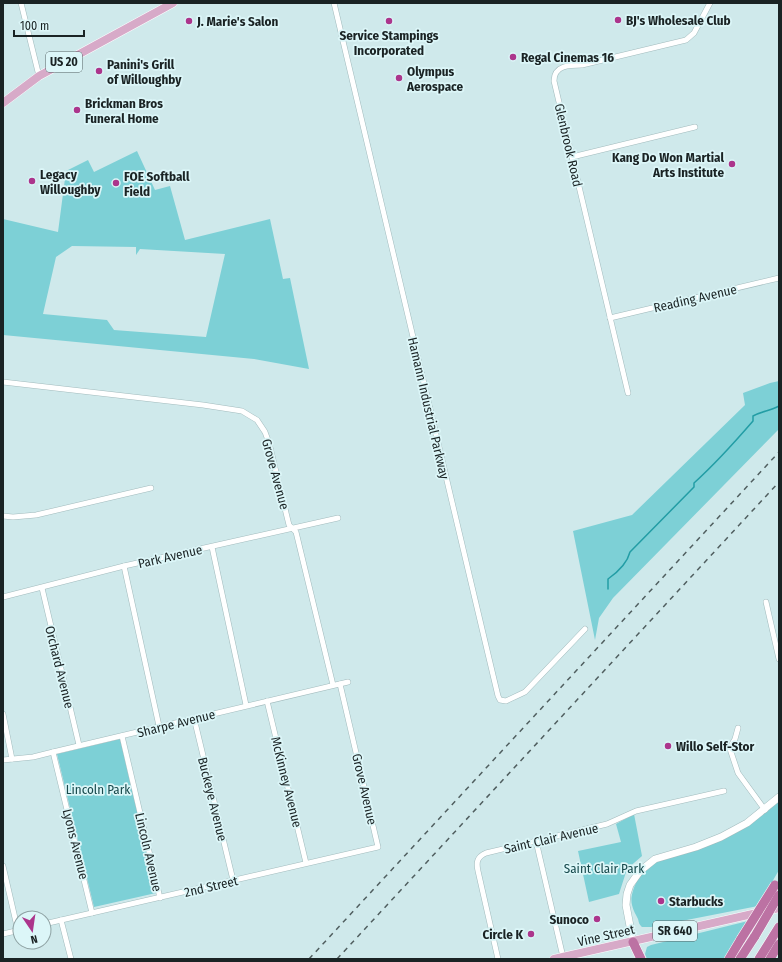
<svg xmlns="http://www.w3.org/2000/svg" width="782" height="962" viewBox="0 0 782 962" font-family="'Fira Sans Condensed',sans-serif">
<rect width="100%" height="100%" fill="#cfe9eb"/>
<g fill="#7dd0d6" fill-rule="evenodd">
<path d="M 137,151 L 155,190 L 170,186 L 185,240 L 270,219 L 283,279 L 290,278 L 309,369 L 254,359 L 3,335 L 3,219 L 58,232 L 66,171 L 88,160 L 94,172 ZM 72,246 L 136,247 L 136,255 L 140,249 L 225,254 L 206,337 L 114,330 L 107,320 L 43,314 L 56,257 Z"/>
<polygon points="779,381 779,429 613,598 599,618 595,640 573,531 632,515 745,405 743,393 770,383"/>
<polygon points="120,739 156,893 94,907 57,754"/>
<path d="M 779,801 L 779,870 L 758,906 L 651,927 L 642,927 C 639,924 639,923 638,919 C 636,915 633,910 632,905 C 629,894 639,874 647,867 C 659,858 673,858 687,853 C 721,843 753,826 779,801 Z"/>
<polygon points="634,814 642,856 627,869 619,894 589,902 578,851 621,842 616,824"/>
<polygon points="748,921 725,959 647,959 645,954 647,947 651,945"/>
</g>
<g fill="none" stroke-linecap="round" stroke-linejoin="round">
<path stroke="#239da5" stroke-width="1.5" d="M 608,589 L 608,579 C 618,572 627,564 630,552 L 694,487 L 694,483 C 715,464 734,443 753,421 L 753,416 C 762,411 770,411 779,406"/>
<defs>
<g id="street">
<polyline points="21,3 39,76"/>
<polyline points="334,3 483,633 498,696 500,700 506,701 525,692 585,629"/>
<polyline points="572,157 695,127"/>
<polyline points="610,318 779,278"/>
<polyline points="3,382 203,405 242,411 257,420 265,432 269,443 289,525 296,532 333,685"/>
<path d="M 628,393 L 554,81 C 554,65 570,65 582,65 L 686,40 L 694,33 L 710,3"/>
<polyline points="3,516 13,517 36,515 151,488"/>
<polyline points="212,547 246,705"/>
<polyline points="124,566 159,726"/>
<polyline points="42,588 79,745"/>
<polyline points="3,597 124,566 338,518"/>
<polyline points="766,602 779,659"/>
<polyline points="267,701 306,863"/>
<polyline points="3,714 12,759"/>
<polyline points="194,718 233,880"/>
<polyline points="738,728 735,739 732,744 730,749 738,773 765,810"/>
<polyline points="122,736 160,898"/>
<polyline points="53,752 92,913"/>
<polyline points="3,760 33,757 53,752 348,682"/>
<polyline points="536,841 563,957"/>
<polyline points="3,866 18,931"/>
<polyline points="61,920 71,959"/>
<polyline points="44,924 378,847 340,684"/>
<polyline points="3,934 20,930"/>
<path d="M 498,959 L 478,871 C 476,862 477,857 486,853 L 607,824 L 636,811 L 724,791"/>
</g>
<polyline id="secondary" points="633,942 626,905 627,894 630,885 640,871 655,859 696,847 721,837 747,823 779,797"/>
<g id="primary">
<polyline points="3,103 39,76 173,3"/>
<polyline points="554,959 779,908"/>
</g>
<g id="highway">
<polyline points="633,942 641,959"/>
<polyline points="729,959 741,939"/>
<polyline points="740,959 755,936"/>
<polyline points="759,959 779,927"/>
<polyline points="770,959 779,944"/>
</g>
</defs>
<use href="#street" stroke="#a2bbbd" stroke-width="6"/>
<use href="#secondary" stroke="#a2bbbd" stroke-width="8"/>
<use href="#primary" stroke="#fff" stroke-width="9"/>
<use href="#highway" stroke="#fff" stroke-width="10"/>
<use href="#street" stroke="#fff" stroke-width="5"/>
<use href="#secondary" stroke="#fff" stroke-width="7"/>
<use href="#primary" stroke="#d7aac8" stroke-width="8"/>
<use href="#highway" stroke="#bc72a3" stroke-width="9"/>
<g stroke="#505e5f" stroke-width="1.5" stroke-dasharray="5 5" stroke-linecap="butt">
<polyline points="309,959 779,452"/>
<polyline points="337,959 779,482"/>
</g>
<defs>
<g id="highway-bridge">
<polyline points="755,936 779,895"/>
<polyline points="741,939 775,885"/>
</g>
</defs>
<use href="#highway-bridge" stroke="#fff" stroke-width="10" stroke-linecap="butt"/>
<use href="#highway-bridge" stroke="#bc72a3" stroke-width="9"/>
</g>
<g fill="#ac358c" stroke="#dcf6f8" stroke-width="1.5">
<circle cx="618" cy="20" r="4"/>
<circle cx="189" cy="21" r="4"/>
<circle cx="389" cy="21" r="4"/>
<circle cx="513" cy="57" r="4"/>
<circle cx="99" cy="71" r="4"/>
<circle cx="399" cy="78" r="4"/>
<circle cx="77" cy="110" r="4"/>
<circle cx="732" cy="164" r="4"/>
<circle cx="32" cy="181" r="4"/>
<circle cx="116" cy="183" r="4"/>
<circle cx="668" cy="746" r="4"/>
<circle cx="661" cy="901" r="4"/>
<circle cx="597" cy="919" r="4"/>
<circle cx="531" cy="934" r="4"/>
</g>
<g text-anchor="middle" stroke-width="3.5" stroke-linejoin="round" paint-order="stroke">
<g fill="#dcf6f8" stroke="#546264" stroke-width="1">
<rect x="46" y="52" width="36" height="20" rx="3"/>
<rect x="653" y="921" width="44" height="20" rx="3"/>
</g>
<g font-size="12" font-weight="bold" fill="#1a2324">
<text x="64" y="66">US 20</text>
<text x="675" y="935">SR 640</text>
</g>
<g font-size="13" font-weight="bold" fill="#1a2324" stroke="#dcf6f8" text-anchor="start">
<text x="626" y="25">BJ's Wholesale Club</text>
<text x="197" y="26">J. Marie's Salon</text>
<text x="389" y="40" text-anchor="middle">Service Stampings<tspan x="389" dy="15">Incorporated</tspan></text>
<text x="521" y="62">Regal Cinemas 16</text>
<text x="107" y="69">Panini's Grill<tspan x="107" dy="15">of Willoughby</tspan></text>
<text x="407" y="76">Olympus<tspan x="407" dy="15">Aerospace</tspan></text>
<text x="85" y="108">Brickman Bros<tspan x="85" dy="15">Funeral Home</tspan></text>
<text x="724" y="162" text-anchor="end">Kang Do Won Martial<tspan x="724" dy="15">Arts Institute</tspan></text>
<text x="40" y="179">Legacy<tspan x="40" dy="15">Willoughby</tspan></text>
<text x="124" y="181">FOE Softball<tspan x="124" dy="15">Field</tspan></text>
<text x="676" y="751">Willo Self-Stor</text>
<text x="669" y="906">Starbucks</text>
<text x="589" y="924" text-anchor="end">Sunoco</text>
<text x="523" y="939" text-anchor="end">Circle K</text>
</g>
<g font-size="13" fill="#1a2324" stroke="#dcf6f8">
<text transform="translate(569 145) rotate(77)" y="5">Glenbrook Road</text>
<text transform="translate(695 298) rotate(-13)" y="5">Reading Avenue</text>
<text transform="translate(429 408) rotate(77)" y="5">Hamann Industrial Parkway</text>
<text transform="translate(276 474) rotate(75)" y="5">Grove Avenue</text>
<text transform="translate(170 556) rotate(-13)" y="5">Park Avenue</text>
<text transform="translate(60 667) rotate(76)" y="5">Orchard Avenue</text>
<text transform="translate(176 723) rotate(-14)" y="5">Sharpe Avenue</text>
<text transform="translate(287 782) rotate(76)" y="5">McKinney Avenue</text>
<text transform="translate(365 789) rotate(77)" y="5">Grove Avenue</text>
<text transform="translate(213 799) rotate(76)" y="5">Buckeye Avenue</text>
<text transform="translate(551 838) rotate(-13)" y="5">Saint Clair Avenue</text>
<text transform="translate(76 844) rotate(76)" y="5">Lyons Avenue</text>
<text transform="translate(149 852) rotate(77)" y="5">Lincoln Avenue</text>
<text transform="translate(211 886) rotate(-13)" y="5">2nd Street</text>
<text transform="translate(606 935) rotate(-13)" y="5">Vine Street</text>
</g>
<g font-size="13" fill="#17494c" stroke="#dcf6f8">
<text x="98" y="794">Lincoln Park</text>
<text x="604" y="873">Saint Clair Park</text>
</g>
</g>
<rect width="782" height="962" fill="none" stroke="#1a2324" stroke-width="8"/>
<g transform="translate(32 930) rotate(167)"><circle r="19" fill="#dcf6f8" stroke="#8ea2a3"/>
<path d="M0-3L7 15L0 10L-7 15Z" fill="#ac358c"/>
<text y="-6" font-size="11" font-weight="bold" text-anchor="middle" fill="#1a2324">N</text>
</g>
<path d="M14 30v6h70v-6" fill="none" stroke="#1a2324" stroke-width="2"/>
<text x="20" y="30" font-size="12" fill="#1a2324" stroke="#dcf6f8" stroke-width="3" paint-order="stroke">100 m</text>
</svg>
